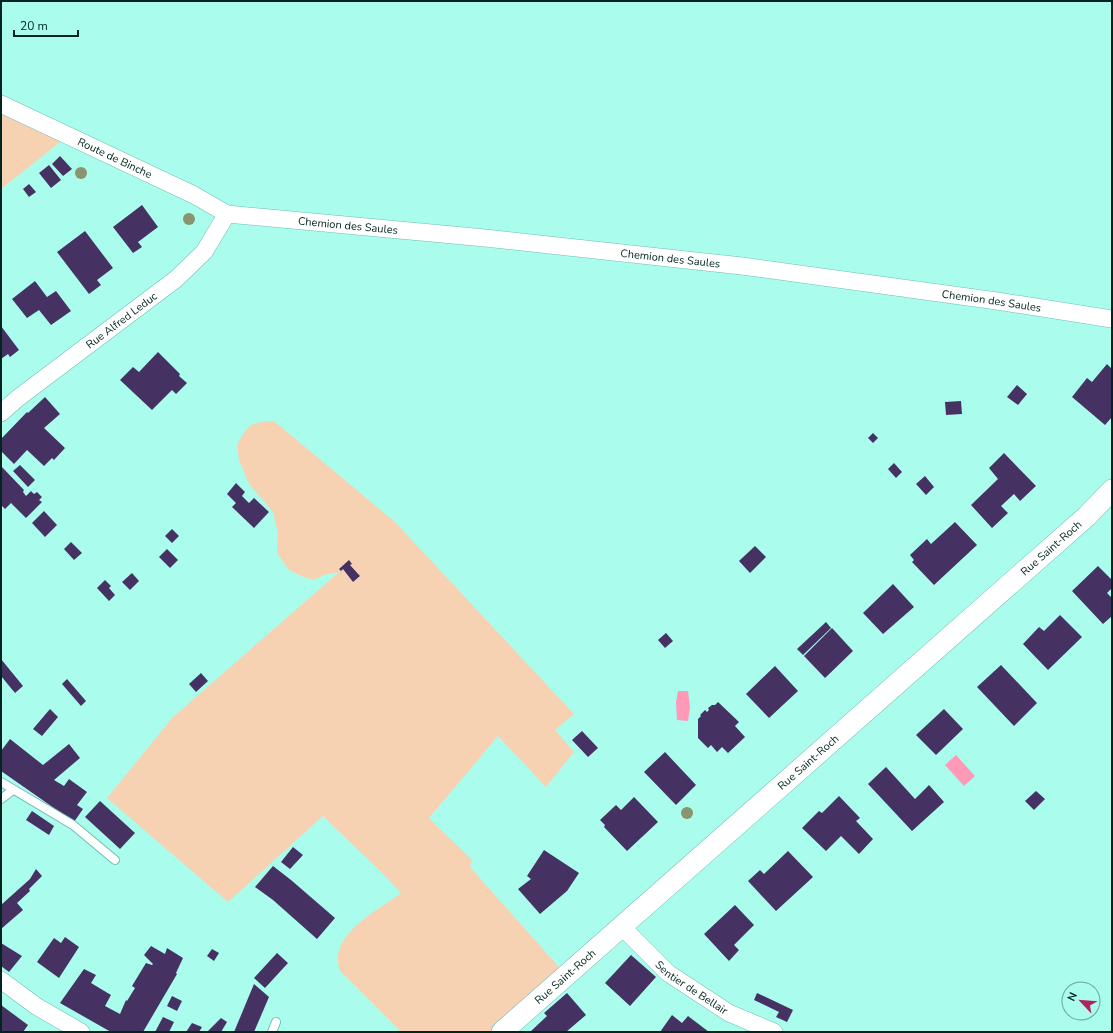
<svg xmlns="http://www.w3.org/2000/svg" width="1113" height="1033" viewBox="0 0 1113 1033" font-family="'Nunito Sans',sans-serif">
<rect width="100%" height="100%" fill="#aafced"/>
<g fill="#f7d2b2">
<polygon points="1,104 69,135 1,189"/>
<path d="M 274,421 L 395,522 L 574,714 L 555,730 L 574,752 L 546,787 L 498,736 L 429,818 L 472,860 L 470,867 L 566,975 L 502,1032 L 401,1032 L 340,971 C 327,934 378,911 401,893 L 382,873 L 323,816 L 228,902 L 107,798 L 172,718 L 339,572 L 324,575 L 314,580 L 301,576 L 289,570 L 277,553 L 278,534 L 273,512 L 249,484 L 239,460 L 237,445 C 249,424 250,422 274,421 Z"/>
</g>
<g fill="#fe99b7">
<polygon points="678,691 688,691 690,707 688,721 677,720 676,702"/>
<polygon points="956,755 975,776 964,786 945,765"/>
</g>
<g fill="#463262">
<polygon points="60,156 72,169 63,176 52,164"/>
<polygon points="49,165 61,180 51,188 39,173"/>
<polygon points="29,184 36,192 29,197 23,189"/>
<polygon points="142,205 158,227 138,242 142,247 133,253 113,227"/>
<polygon points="85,231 113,268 97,280 101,285 89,294 57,252"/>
<polygon points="35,281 47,297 56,291 71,311 51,325 39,310 27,318 12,299"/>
<polygon points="1,326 19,350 10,357 8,354 1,359"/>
<polygon points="158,352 180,374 179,376 187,383 176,394 172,390 152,410 120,380 133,367 139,372"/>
<polygon points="1107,364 1112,369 1112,417 1105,425 1072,397 1087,378 1092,382"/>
<polygon points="1017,385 1027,394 1018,405 1007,397"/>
<polygon points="45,397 60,414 44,428 65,448 54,460 52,458 44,466 27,450 14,464 1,451 1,439 27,412 28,413"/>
<polygon points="961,401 962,414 946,415 945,402"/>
<polygon points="873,433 878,438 873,443 868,438"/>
<polygon points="1004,453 1036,486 1020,501 1014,494 1001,506 1008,513 992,528 971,505 998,479 989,468"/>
<polygon points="894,463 902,472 896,478 888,469"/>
<polygon points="20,465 35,480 28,487 13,471"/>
<polygon points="1,466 24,490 23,492 26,496 31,491 34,494 37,492 42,497 39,500 42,502 26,518 11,503 5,509 1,505"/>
<polygon points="925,476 934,487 926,495 916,484"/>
<polygon points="236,483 245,492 242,496 249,503 254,498 269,512 254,528 232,507 236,503 227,494"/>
<polygon points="44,511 57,525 45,537 32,523"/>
<polygon points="955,522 977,545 934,585 912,562 914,560 910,555 927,539 931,544"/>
<polygon points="172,529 179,536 172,543 165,536"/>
<polygon points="71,542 82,553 74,560 64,549"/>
<polygon points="755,546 766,557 750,573 739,561"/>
<polygon points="167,549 178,560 170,568 159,557"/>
<polygon points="349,560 352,564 350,565 360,576 353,582 343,569 341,571 339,569"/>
<polygon points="1098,566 1112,580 1112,588 1107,593 1112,598 1112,616 1103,624 1072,591"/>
<polygon points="132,573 139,581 130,590 122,582"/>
<polygon points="105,580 111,586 109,588 115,595 109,601 97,588"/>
<polygon points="893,584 914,607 883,634 863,613"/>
<polygon points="1060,615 1082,637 1048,670 1023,644 1039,627 1044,631"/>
<polygon points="826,622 831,628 803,655 797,649"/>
<polygon points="832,628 853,651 825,678 804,656"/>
<polygon points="666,633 673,641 665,648 658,640"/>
<polygon points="1,659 23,686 15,693 1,676"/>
<polygon points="1001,665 1037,703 1014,726 977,687"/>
<polygon points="775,666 798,691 769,718 746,694"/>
<polygon points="201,673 208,681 196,692 189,684"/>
<polygon points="67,679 86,701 81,706 62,684"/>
<polygon points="718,702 739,722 735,726 745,737 728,753 722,747 717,752 711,745 708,748 698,738 698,719 701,716 700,715 705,710 707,712 709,710 708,708 712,705 715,705"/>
<polygon points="50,709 58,717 42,736 33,729"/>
<polygon points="944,709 963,729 936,755 916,735"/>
<polygon points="582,731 598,748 588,757 572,740"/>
<polygon points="10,739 43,765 69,744 80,758 54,780 64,786 69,779 87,792 77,805 83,809 74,822 1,771 1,751"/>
<polygon points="665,752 696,785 676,805 644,772"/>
<polygon points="886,767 915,799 929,785 944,802 912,831 868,784"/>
<polygon points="1036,791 1045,799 1034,810 1025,801"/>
<polygon points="839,796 860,818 856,821 873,839 859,854 841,836 826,851 802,828 819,811 822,813"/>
<polygon points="634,797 658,822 627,851 604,827 605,825 600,820 616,805 621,810"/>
<polygon points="100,801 135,833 120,849 85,817"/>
<polygon points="32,811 54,826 49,835 26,820"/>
<polygon points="293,847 303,855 290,869 281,862"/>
<polygon points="544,850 579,873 567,891 540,914 518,889 531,879 527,876"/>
<polygon points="788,851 813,877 776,911 748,881 760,870 764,874"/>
<polygon points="273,866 291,880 335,918 317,939 273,900 255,887"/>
<polygon points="36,869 42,876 29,889 30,891 17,903 23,910 1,929 1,905 30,879"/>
<polygon points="735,905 754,925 734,945 739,950 729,961 704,934"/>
<polygon points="65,937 79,947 59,978 37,962 54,938 61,943"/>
<polygon points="1,943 22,956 9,972 1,966"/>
<polygon points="151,946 165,954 167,948 183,958 176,973 177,974 143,1032 111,1032 60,1003 84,969 96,975 91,983 111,995 105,1006 120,1014 126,1000 127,1001 135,988 132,986 146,963 152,965 153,964 144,955"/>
<polygon points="212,949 219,953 214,961 207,956"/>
<polygon points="277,953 288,963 265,988 254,978"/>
<polygon points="631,955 656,977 630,1006 605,983"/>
<polygon points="254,984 269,997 254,1032 234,1032"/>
<polygon points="567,993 586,1015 566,1032 530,1032 547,1016 544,1013"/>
<polygon points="757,993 793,1010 787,1022 776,1017 779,1012 754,1000"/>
<polygon points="172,996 182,1001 177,1011 167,1006"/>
<polygon points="1,1005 28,1025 23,1032 1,1032"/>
<polygon points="672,1015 682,1023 688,1016 709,1032 660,1032"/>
<polygon points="163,1017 174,1022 169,1032 155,1032"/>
<polygon points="221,1018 227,1022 221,1032 207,1032"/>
<polygon points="192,1023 202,1027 199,1032 186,1032"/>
</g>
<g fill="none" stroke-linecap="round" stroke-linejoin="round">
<defs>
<g id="service">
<polyline points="1,782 73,825 115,860"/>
<polyline points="1,799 13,790"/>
<polyline points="272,1032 276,1022"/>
</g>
<g id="minor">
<path id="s1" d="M 1,104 L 194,195 L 227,214 L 485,238 L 742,266 L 997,301 L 1112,319"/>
<path id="s2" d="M 1,413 L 18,398 L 176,279 L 204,252 L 227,214"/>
<path id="s3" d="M 621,926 L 668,973 L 729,1013 L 774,1032"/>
<polyline points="1,980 36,1006 81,1032"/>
</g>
<g id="tertiary">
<path id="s4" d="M 502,1032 L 1087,516 L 1112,490"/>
</g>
</defs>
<use href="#service" stroke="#6fbfb1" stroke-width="10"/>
<use href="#minor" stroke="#6fbfb1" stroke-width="18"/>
<use href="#tertiary" stroke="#6fbfb1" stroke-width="22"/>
<use href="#service" stroke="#fff" stroke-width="8"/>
<use href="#minor" stroke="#fff" stroke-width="17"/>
<use href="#tertiary" stroke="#fff" stroke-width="21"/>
</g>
<g fill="#8a946e">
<circle cx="81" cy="173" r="6"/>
<circle cx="189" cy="219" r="6"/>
<circle cx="687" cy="813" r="6"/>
</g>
<g text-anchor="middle" stroke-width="4" stroke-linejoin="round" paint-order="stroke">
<g font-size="11" fill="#01241f" stroke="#aafced">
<text dy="4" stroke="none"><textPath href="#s1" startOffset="126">Route de Binche</textPath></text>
<text dy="4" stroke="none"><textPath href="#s1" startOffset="373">Chemion des Saules</textPath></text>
<text dy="4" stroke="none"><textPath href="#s1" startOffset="697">Chemion des Saules</textPath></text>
<text dy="4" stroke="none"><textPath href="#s1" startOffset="1021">Chemion des Saules</textPath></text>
<text dy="4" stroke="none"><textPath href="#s2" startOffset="152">Rue Alfred Leduc</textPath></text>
<text dy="4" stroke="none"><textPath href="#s4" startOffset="732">Rue Saint-Roch</textPath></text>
<text dy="4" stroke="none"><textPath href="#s4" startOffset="408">Rue Saint-Roch</textPath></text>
<text dy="4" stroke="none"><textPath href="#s4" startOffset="84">Rue Saint-Roch</textPath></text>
<text dy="4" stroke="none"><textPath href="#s3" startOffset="94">Sentier de Bellair</textPath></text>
</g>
</g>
<rect width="1113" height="1033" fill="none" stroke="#01241f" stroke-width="4"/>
<g transform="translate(1081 1001) rotate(296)"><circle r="19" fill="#aafced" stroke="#66a69b"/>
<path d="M0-3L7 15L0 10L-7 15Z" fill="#b0245e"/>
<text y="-6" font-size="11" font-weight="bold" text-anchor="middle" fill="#01241f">N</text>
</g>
<path d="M14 30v6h64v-6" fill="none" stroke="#01241f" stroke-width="2"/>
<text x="20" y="30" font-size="12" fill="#01241f" stroke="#aafced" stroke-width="3" paint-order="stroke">20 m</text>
</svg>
